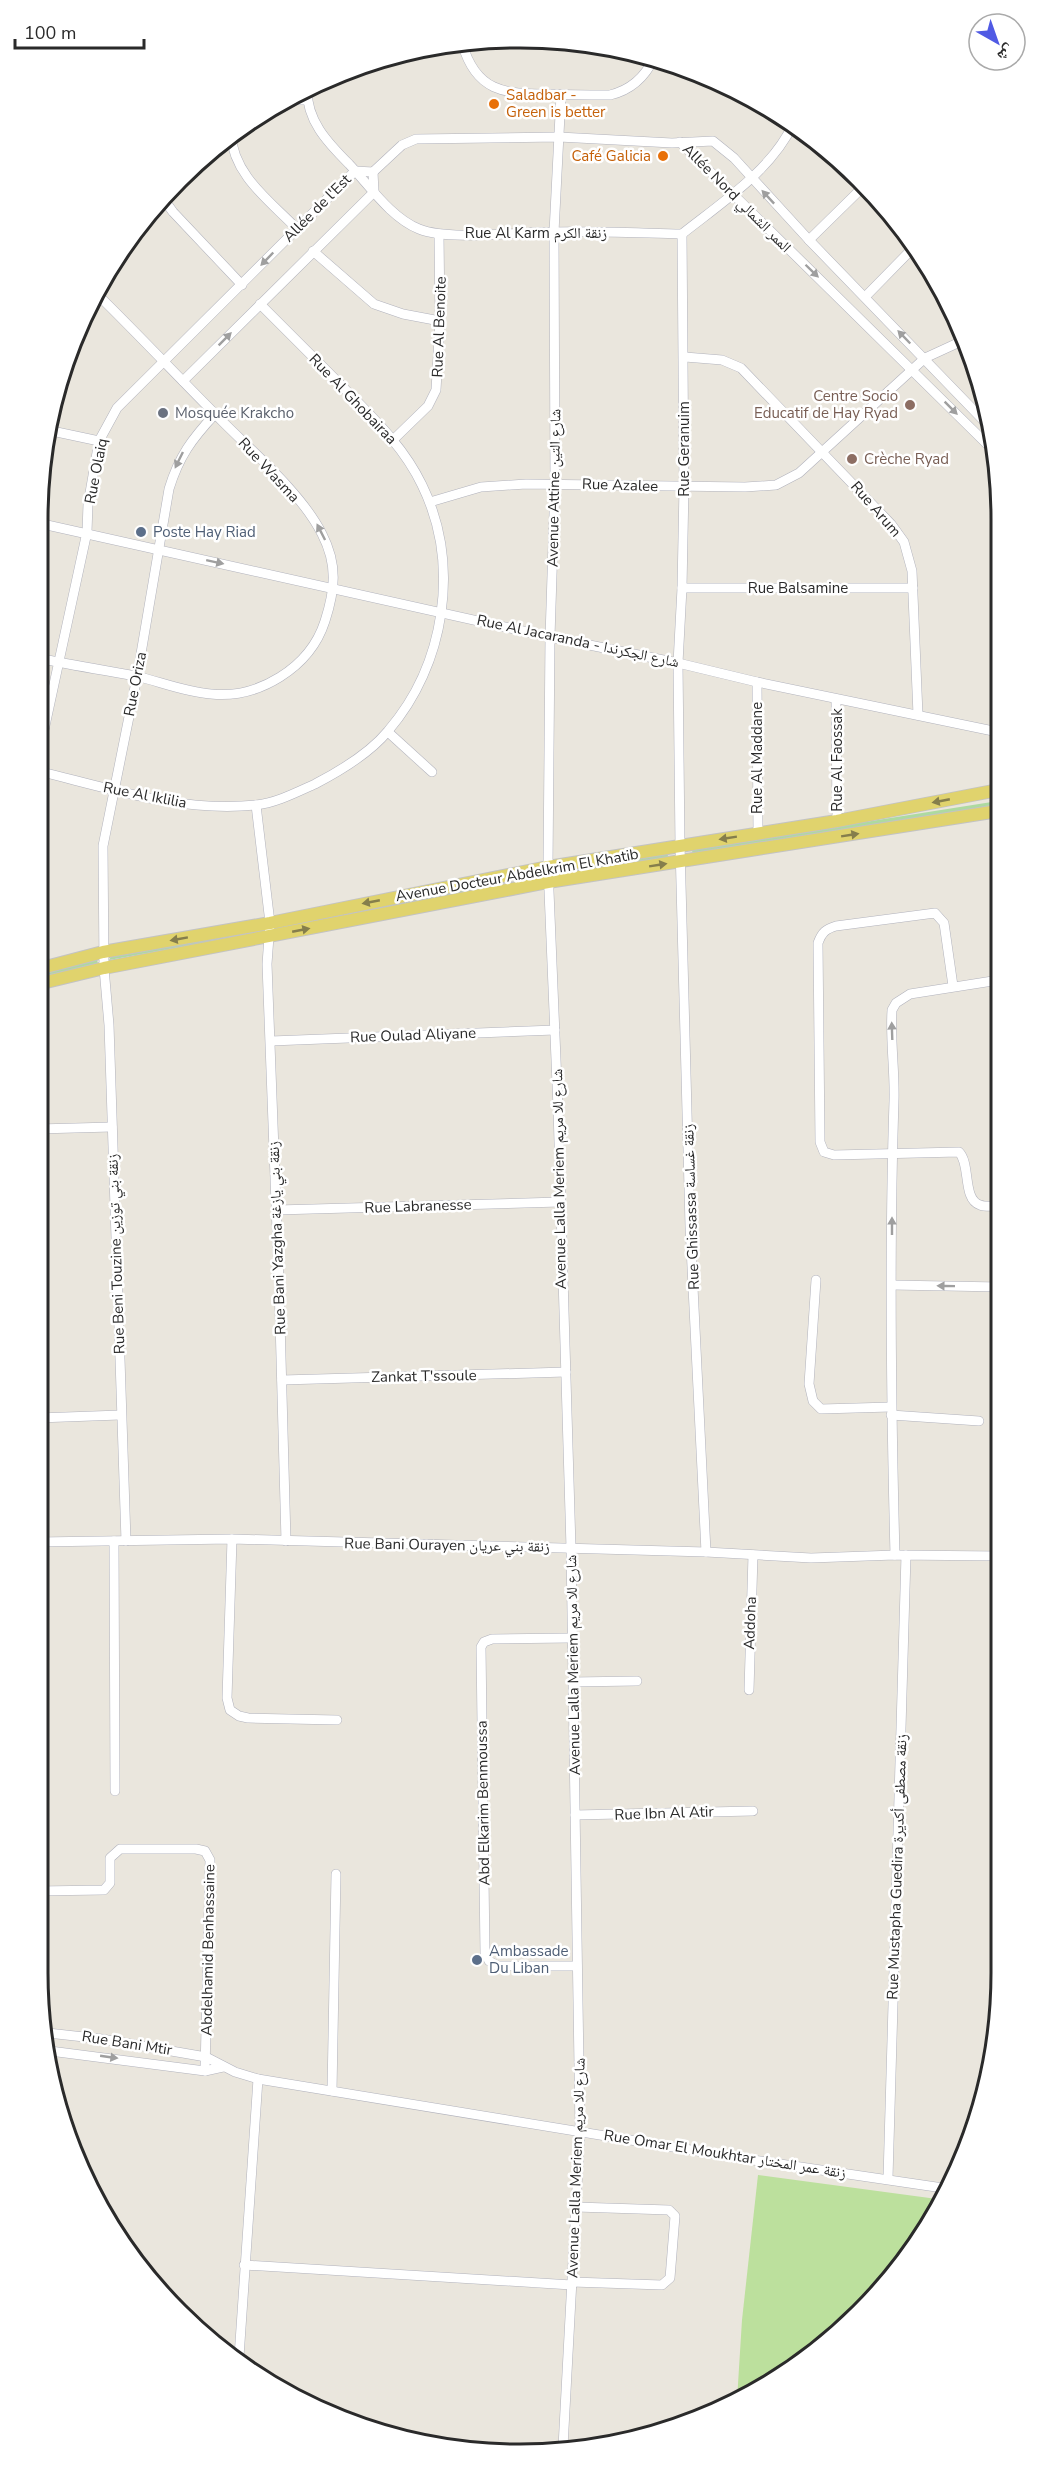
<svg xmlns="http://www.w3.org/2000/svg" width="1039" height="2492" viewBox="0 0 1039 2492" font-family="'Nunito Sans','Noto Naskh Arabic',sans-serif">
<rect width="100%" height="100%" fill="#eae6dd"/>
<g fill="#addaa0">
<polygon points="998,801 998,807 693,853 692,851 694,849"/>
<polygon points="666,853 669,857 556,875"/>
<polygon points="504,882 463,893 284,926"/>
<polygon points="250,929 253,931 251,934 109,960 111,957"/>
<polygon points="97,960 98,964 38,979 38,974"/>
</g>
<polygon fill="#bce09d" points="758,2175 937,2199 902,2266 787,2373 737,2400 742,2320"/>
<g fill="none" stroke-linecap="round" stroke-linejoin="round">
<defs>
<g id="minor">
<path d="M 462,43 C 476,92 504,94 549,94 C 569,95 590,95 610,95 C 631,90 645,77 654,58"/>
<path d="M 307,87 C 306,120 327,142 349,164 C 369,185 391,218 419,229 C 449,241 516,232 550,232 C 594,231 638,233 682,234 C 721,203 772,170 793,124"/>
<polyline points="561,95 554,232 555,483 550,637 548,867 558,1108 571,1548 580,2131 563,2447"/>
<polyline points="285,100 307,100"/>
<path d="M 231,134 C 233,175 270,201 296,228"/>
<polyline points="680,142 996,453"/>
<polyline points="373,172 402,145 416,139 559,137 672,143 713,141 734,158 809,240 988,425"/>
<polyline points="162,197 173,212 242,285"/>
<polyline points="682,234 684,487 682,588 678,663 680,846 690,1226 706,1552"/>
<polyline points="809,240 864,186"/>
<polyline points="313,251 374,304 403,314 440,321"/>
<polyline points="865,297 913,248"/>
<polyline points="685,357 722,360 741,368 891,524 904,542 912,571 918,715"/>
<polyline points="183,381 374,192 373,172"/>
<polyline points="52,431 99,441"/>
<polyline points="394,439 428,406 436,390 440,321 439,234"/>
<polyline points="430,502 481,487 526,484 745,487 776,485 799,473 925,358 962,341"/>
<polyline points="38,523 550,637 678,663 757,682 998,732"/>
<polyline points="682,588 913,588"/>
<path d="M 38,658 C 70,665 103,670 136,676 C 161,682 185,692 211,694 C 258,699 310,668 325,621 C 335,590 338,565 322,534 C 302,494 255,454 223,422 C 180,379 139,335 96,293"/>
<polyline points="757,682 758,833"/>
<polyline points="836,699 837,821"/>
<polyline points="388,732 432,772"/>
<polyline points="38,758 87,532 88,504 99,441 117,408 128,397 355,171 373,172"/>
<path d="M 38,771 C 108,788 182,813 256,805 C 276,803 297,792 315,784 C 340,771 370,753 388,731 C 445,665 461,565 422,485 C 403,445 371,416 340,384 C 313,357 287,331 260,304"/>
<polyline points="256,805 270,923 267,964 279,1284 286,1541"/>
<path d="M 953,986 L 944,923 L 935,913 L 836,926 C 826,929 822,932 818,943 L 820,1142 L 824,1152 L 834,1155 L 959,1152 C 971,1164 962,1199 980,1205 C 985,1207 994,1206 999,1206"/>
<polyline points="271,1041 555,1030"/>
<polyline points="38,1129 112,1127"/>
<polyline points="277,1210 560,1202"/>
<polyline points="816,1280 809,1384 813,1401 821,1409 891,1407"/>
<polyline points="892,1285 1000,1287"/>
<polyline points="282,1380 566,1372"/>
<polyline points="891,1415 979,1421"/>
<polyline points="38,1418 120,1415"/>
<polyline points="232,1539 227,1698 230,1710 239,1716 248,1718 337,1720"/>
<polyline points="114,1541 115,1791"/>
<path d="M 126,1541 L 109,1025 L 104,968 L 103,846 L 137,677 L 169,489 C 179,456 192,439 215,414"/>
<polyline points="38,1542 232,1539 706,1552 811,1558 895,1555 1000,1556"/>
<path d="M 895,1555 C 891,1404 889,1252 894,1101 C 895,1071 890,1040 892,1010 L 896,1003 L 910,994 L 999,980"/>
<polyline points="571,1638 492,1639 484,1642 481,1647 485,1953 489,1961 498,1966 577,1966"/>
<polyline points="572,1682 637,1681"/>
<polyline points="749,1690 753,1555"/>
<polyline points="575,1815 753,1811"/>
<polyline points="38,1891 104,1890 110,1883 110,1858 120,1849 196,1849 205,1851 210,1860 205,2071"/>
<polyline points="48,2033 102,2039 206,2057 235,2072 258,2079 746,2159 943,2188"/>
<polyline points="50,2051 205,2071 223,2067"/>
<polyline points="332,2091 336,1874"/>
<polyline points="888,2178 906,1555"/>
<polyline points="244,2265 572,2285"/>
<polyline points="572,2282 662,2285 670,2278 675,2216 669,2210 576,2207"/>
<polyline points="239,2357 258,2079"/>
</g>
<g id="major">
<polyline points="38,969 103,952 270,923 548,867 837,821 998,790"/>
<polyline points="38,984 104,968 548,882 998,811"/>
</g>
</defs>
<use href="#minor" stroke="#b1b2bc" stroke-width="10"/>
<use href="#major" stroke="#c3c3c3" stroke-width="14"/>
<use href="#minor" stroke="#fff" stroke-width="9"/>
<use href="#major" stroke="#e0d36d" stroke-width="12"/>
</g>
<defs><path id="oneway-solid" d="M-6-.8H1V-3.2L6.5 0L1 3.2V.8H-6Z" transform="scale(1.5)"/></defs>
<g fill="#9f9f9f">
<use href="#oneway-solid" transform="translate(768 197) rotate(-133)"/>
<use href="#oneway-solid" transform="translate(267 259) rotate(134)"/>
<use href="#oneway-solid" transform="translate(812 271) rotate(44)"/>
<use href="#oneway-solid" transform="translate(904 337) rotate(-134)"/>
<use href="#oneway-solid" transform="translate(225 339) rotate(-45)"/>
<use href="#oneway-solid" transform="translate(951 408) rotate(45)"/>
<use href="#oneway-solid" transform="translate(179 460) rotate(116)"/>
<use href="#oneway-solid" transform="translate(321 532) rotate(-117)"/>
<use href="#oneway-solid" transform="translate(215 562) rotate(12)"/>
<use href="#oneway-solid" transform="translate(892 1031) rotate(-92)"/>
<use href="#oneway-solid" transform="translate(892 1226) rotate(-90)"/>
<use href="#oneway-solid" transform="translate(946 1286) rotate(-179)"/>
<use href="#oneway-solid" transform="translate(109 2057) rotate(8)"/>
</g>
<g fill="#857e4c">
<use href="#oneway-solid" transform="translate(941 801) rotate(169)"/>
<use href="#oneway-solid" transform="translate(850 835) rotate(-9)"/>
<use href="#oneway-solid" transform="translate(728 838) rotate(171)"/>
<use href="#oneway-solid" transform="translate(658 865) rotate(-9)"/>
<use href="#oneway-solid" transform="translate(371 902) rotate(169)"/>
<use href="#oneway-solid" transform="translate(301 930) rotate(-11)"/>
<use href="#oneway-solid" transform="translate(179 939) rotate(170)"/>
</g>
<g fill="#e8710a" stroke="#fff" stroke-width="2">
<circle cx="494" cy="104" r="6"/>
<circle cx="663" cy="156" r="6"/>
</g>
<g fill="#8d6e63" stroke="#fff" stroke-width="2">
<circle cx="910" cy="405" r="6"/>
<circle cx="852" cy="459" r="6"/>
</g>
<circle fill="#6b7280" stroke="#fff" stroke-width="2" cx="163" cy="413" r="6"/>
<g fill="#5c6f8a" stroke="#fff" stroke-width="2">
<circle cx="141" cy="532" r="6"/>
<circle cx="477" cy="1960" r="6"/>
</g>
<g text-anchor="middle" stroke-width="5" stroke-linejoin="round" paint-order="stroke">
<g font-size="15" fill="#c56008" stroke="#fff" text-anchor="start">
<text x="506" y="100">Saladbar -<tspan x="506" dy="17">Green is better</tspan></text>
<text x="651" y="161" text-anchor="end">Café Galicia</text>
</g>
<g font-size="15" fill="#2a2a2a" stroke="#fff">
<text transform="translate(737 198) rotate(45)" y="5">Allée Nord الممر الشمالي</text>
<text transform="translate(317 208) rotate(-45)" y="5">Allée de l'Est</text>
<text x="536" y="238">Rue Al Karm زنقة الكرم</text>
<text transform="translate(439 327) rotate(-88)" y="5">Rue Al Benoite</text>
<text transform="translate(353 399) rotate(46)" y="5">Rue Al Ghobairaa</text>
<text transform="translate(684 449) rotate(-90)" y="5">Rue Geranuim</text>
<text transform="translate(269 470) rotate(47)" y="5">Rue Wasma</text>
<text transform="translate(96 471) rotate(-79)" y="5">Rue Olaiq</text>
<text transform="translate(620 485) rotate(2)" y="5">Rue Azalee</text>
<text transform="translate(554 488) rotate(-89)" y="5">Avenue Attine شارع التين</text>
<text transform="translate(876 509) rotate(49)" y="5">Rue Arum</text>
<text x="798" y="593">Rue Balsamine</text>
<text transform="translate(578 641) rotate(12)" y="5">Rue Al Jacaranda - شارع الجكرندا</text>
<text transform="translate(135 684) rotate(-79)" y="5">Rue Oriza</text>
<text transform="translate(757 758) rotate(-90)" y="5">Rue Al Maddane</text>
<text transform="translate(837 760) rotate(-90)" y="5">Rue Al Faossak</text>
<text transform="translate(145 795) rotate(11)" y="5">Rue Al Iklilia</text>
<text transform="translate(517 875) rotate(-10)" y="5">Avenue Docteur Abdelkrim El Khatib</text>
<text transform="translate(413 1035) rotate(-2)" y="5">Rue Oulad Aliyane</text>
<text transform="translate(559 1179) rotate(-91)" y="5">Avenue Lalla Meriem شارع للا مريم</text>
<text transform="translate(418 1206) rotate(-2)" y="5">Rue Labranesse</text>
<text transform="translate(691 1207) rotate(-92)" y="5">Rue Ghissassa زنقة غساسة</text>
<text transform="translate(277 1238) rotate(-92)" y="5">Rue Bani Yazgha زنقة بني يازغة</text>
<text transform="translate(116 1254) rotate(-92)" y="5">Rue Beni Touzine زنقة بني توزين</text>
<text transform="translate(424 1376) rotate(-1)" y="5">Zankat T'ssoule</text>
<text transform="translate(447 1545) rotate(1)" y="5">Rue Bani Ourayen زنقة بني عريان</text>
<text transform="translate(750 1623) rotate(-88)" y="5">Addoha</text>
<text transform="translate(573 1665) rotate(-91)" y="5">Avenue Lalla Meriem شارع للا مريم</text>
<text transform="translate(483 1803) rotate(-91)" y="5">Abd Elkarim Benmoussa</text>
<text transform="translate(664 1813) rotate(-2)" y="5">Rue Ibn Al Atir</text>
<text transform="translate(897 1867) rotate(-88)" y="5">Rue Mustapha Guedira زنقة مصطفى أكديرة</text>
<text transform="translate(208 1950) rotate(-89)" y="5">Abdelhamid Benhassaine</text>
<text transform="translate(127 2043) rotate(9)" y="5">Rue Bani Mtir</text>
<text transform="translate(725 2154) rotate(9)" y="5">Rue Omar El Moukhtar زنقة عمر المختار</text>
<text transform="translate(576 2168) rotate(-88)" y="5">Avenue Lalla Meriem شارع للا مريم</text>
</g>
<g font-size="15" fill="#785e54" stroke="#fff" text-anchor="end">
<text x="898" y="401">Centre Socio<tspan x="898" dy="17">Educatif de Hay Ryad</tspan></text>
<text x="864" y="464" text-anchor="start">Crèche Ryad</text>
</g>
<g font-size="15" fill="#5b616d" stroke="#fff" text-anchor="start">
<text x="175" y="418">Mosquée Krakcho</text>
</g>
<g font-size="15" fill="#4e5e75" stroke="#fff" text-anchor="start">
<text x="153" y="537">Poste Hay Riad</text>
<text x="489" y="1956">Ambassade<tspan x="489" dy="17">Du Liban</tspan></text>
</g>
</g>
<path d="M0 0H1039V2492H0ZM519 48H520A471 471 0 0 1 991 519V1973A471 471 0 0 1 520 2444H519A471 471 0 0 1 48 1973V519A471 471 0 0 1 519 48Z" fill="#fff" fill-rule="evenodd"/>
<path fill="none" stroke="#2a2a2a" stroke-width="3" d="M519 48H520A471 471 0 0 1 991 519V1973A471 471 0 0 1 520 2444H519A471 471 0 0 1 48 1973V519A471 471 0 0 1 519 48Z"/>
<g transform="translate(997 42) rotate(140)"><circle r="28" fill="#ffffff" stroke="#aaaaaa" stroke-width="1.5"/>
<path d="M0-4.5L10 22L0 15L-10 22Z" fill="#505ae4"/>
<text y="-9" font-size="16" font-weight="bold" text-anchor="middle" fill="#2a2a2a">ش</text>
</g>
<path d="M15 39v9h129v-9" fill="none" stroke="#2a2a2a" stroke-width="3"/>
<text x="24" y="39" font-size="18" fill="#2a2a2a" stroke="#ffffff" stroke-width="4.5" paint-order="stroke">100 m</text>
</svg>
